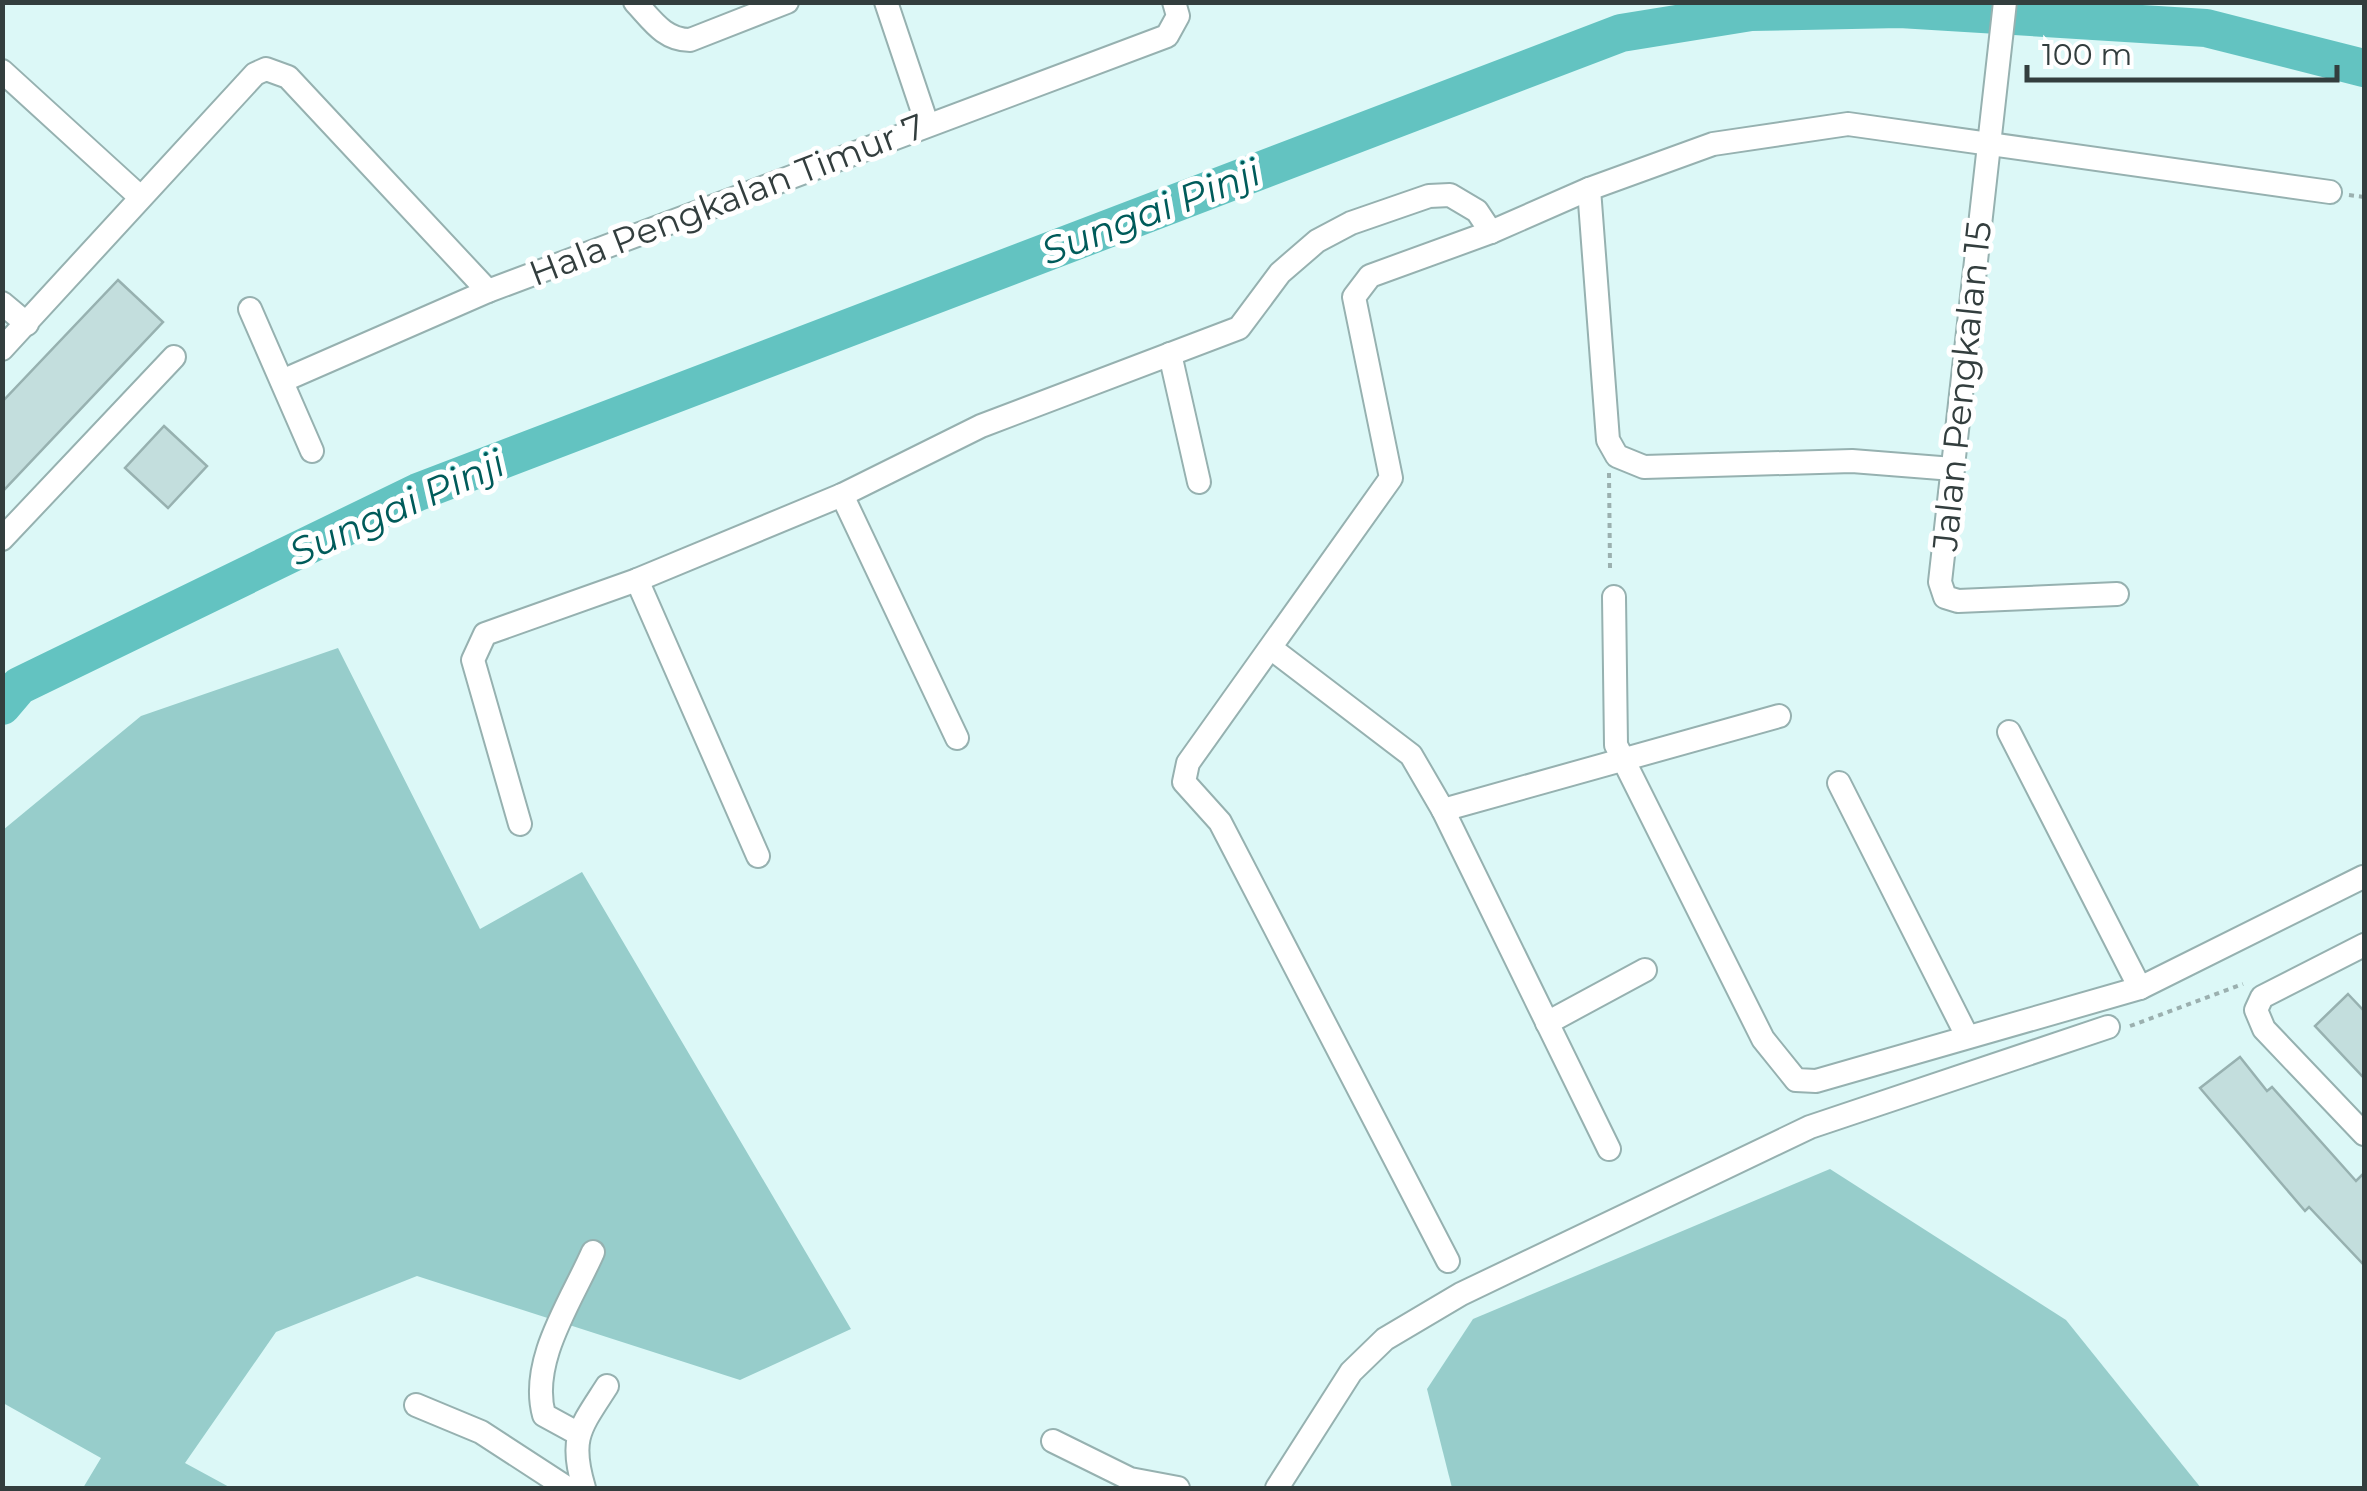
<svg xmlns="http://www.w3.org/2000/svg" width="2367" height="1491" viewBox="0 0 2367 1491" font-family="Montserrat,sans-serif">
<rect width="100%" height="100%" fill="#dcf8f7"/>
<g fill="#97cdcb">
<polygon points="338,648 480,929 582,872 851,1329 740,1380 417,1276 276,1332 185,1463 231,1488 83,1488 101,1458 3,1403 3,830 141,716"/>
<polygon points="1830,1169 2066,1320 2201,1488 1452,1488 1427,1389 1473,1319"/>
</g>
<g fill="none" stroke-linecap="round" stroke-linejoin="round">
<polyline stroke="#63c3c1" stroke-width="38" points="2,706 19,686 418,492 1621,33 1751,12 1900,9 2206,28 2364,68"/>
</g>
<g fill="#c3dedd" stroke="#97b1b0" stroke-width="2.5">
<polygon points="118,280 163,322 2,492 2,402"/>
<polygon points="164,426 207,466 168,508 125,468"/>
<polygon points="2348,994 2364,1011 2364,1078 2315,1026"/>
<polygon points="2240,1057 2267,1091 2272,1087 2356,1181 2364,1173 2364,1265 2309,1207 2305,1211 2200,1088"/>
</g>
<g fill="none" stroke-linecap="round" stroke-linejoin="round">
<defs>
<g id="minor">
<path d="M 635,2 C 652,20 664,40 690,40 L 787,2"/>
<polyline points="886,2 927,124"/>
<polyline points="2005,2 1940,582 1945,597 1958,601 2117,594"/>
<polyline points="2,71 139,196"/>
<polyline points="2,303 27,324"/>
<polyline points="250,309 312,451"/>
<polyline points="2,349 255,74 266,69 288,77 488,291"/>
<polyline points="1170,354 1199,482"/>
<polyline points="282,381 488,291 1167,36 1178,16 1174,2"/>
<polyline points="1953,469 1852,461 1644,467 1617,456 1608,440 1589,189 1713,144 1848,124 2330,192"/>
<polyline points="842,495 957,738"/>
<polyline points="2,539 174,357"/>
<polyline points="637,580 758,856"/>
<polyline points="1614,597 1616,745 1763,1039 1796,1080 1816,1081 2140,988 2363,877"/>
<polyline points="1272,649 1411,755 1443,810 1609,1149"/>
<polyline points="2009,732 2140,988"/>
<polyline points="1839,783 1967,1036"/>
<polyline points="1443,810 1779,716"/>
<polyline points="520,824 473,660 485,634 637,580 842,495 981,426 1239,328 1280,273 1317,241 1351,223 1429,196 1450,195 1477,211 1491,232"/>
<polyline points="2364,945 2262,997 2256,1010 2264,1029 2364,1134"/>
<polyline points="1547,1023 1645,970"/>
<polyline points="1448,1261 1220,822 1184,782 1188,763 1391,478 1354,297 1370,276 1491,232 1589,189"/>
<polyline points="416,1405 481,1432 567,1488"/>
<path d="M 577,1433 L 544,1415 C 529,1361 572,1300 593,1252"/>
<polyline points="1053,1441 1130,1479 1178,1488"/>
<path d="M 584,1488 C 569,1438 580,1428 607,1386"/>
<polyline points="1277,1488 1351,1372 1385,1339 1461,1294 1810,1127 2108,1027"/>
</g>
</defs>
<use href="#minor" stroke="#96b1b0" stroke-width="26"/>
<g stroke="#9bb0af" stroke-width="4" stroke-dasharray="5 5" stroke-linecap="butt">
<polyline points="2349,195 2364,197"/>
<polyline points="1609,473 1610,568"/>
<polyline points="2130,1026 2243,984"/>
</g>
<use href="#minor" stroke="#fff" stroke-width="22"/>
</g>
<g text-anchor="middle" stroke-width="10" stroke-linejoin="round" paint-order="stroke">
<g font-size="35" fill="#333e3e" stroke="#fff">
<text transform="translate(727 200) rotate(-21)" y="12">Hala Pengkalan Timur 7</text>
<text transform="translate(1962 386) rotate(-84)" y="12">Jalan Pengkalan 15</text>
</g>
<g font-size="38" font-style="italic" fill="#005b5a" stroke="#fff">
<text transform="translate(1151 212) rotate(-21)" y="13">Sungai Pinji</text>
<text transform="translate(397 508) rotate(-24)" y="13">Sungai Pinji</text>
</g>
</g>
<rect width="2367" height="1491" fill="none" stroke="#333e3e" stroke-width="10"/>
<path d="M2027 65v15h310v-15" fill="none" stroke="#333e3e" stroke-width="5"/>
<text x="2042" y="65" font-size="30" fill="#333e3e" stroke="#ffffff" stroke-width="8" paint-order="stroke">100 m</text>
</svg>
